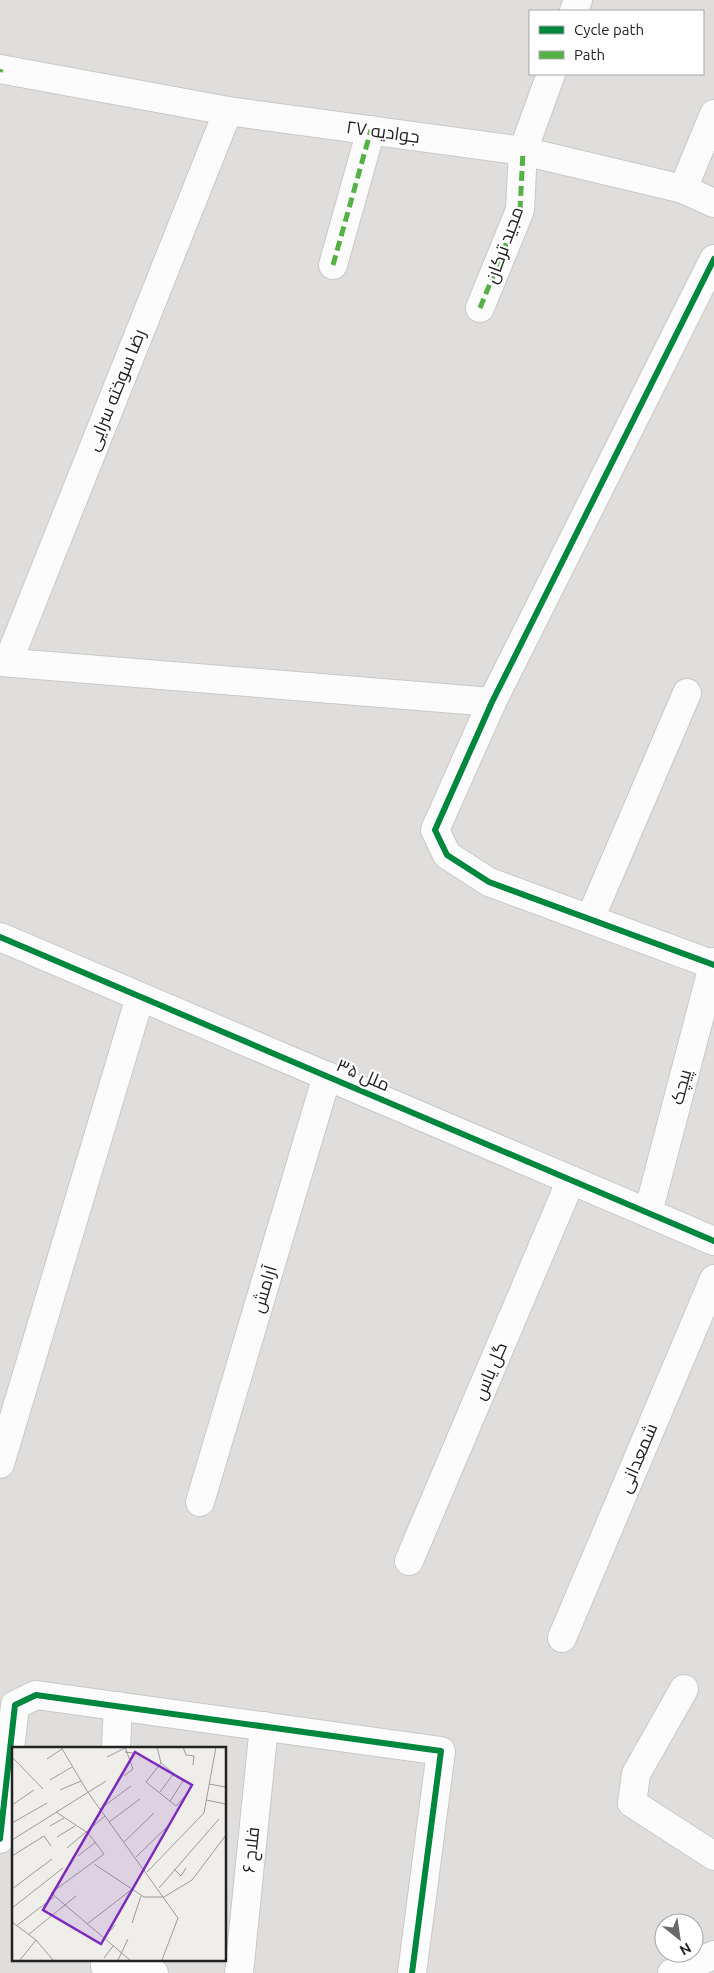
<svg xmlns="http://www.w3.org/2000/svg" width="714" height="1973" viewBox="0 0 714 1973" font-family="Ubuntu,Cairo,sans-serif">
<rect width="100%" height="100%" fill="#f0eeeb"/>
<path fill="#dfdedc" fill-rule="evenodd" d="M 0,0 L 714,0 L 714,1973 L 0,1973 ZM 530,11 L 703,11 L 703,74 L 530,74 ZM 14,1748 L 225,1748 L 225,1959 L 14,1959 ZM 664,1923 L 694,1923 L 694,1953 L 664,1953 Z"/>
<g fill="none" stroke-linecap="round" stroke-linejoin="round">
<defs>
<g id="minor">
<polyline points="574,11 578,0"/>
<polyline points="0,69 228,111 523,151 683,189 714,203"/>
<polyline points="683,189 714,114"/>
<polyline points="714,259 492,702 435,830 447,855 489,882 714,965"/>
<polyline points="333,265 371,130"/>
<polyline points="480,308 520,210 523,151 551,74"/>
<polyline points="0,662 492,702"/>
<polyline points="8,662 228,111"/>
<polyline points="590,919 687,693"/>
<polyline points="0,937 714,1241"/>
<polyline points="648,1213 714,962"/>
<polyline points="0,1464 140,997"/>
<polyline points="200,1502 327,1076"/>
<polyline points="409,1561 571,1180"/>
<polyline points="562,1638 714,1279"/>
<polyline points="684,1689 636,1774 632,1803 714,1856"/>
<polyline points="116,1748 118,1706"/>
<polyline points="0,1839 15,1705 36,1695 441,1751 412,1973"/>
<polyline points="105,1959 105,1966 154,1973"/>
<polyline points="239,1973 264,1726"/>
<polyline points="672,1973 714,1955"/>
</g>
</defs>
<use href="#minor" stroke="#c9c8c7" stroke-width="30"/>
<use href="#minor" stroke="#fdfcfc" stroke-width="28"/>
<g stroke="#55b145" stroke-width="5" stroke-dasharray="10 5" stroke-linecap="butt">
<polyline points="0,72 1,69"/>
<polyline points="333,265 371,130"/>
<polyline points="480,308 520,210 523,151"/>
</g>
<defs>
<g id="cycleway">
<polyline points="714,259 492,702 435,830 447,855 489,882 714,965"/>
<polyline points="0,937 714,1241"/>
<polyline points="0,1839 15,1705 36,1695 441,1751 412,1973"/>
</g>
</defs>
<use href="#cycleway" stroke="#fff" stroke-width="9"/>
<use href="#cycleway" stroke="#00873e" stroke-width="6"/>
</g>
<g text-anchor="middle" stroke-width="4.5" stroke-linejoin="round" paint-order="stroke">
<g font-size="18" fill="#222" stroke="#fff">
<text transform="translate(383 132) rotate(8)" y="6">جوادیه ۲۷</text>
<text transform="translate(504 245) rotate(-70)" y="6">مجید ترکان</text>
<text transform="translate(116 390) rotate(-68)" y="6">رضا سوخته سرایی</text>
<text transform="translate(363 1075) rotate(23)" y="6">ملل ۳۵</text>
<text transform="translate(681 1087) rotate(-75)" y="6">پیچک</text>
<text transform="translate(264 1289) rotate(-73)" y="6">آرامش</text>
<text transform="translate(490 1371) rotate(-67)" y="6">گل یاس</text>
<text transform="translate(638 1458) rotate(-67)" y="6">شمعدانی</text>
<text transform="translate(251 1850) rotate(-84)" y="6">فلاح ۶</text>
</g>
</g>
<g transform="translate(12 1747)">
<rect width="214" height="214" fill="#f0eeeb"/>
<path fill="none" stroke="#9e9c9b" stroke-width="1" d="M 49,0 L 75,44 L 166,171 L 150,213M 145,0 L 149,16 L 171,34 L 158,54M 171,0 L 174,8 L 182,9 L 181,18M 113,5 L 128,7M 0,10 L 31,42M 95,10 L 113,1M 35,12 L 50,2M 149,16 L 134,35 L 164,59 L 174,48M 112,29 L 121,22 L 113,0M 38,33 L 60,20M 197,37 L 214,40M 48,43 L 69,34M 148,45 L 162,26M 194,53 L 214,57M 0,58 L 22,43M 88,62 L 119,39M 44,65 L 76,86 L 92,107 L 39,146 L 118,213M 97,75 L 128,52M 0,76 L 35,56M 38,79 L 52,71M 45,90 L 63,79M 0,93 L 94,34M 112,95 L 142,66M 55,101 L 93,69M 0,109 L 32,89 L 39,99M 66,109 L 84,95M 124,110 L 158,77M 82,117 L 132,150 L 152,150 L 180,133 L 214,88M 162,122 L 169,129 L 174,121M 135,125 L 192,66 L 204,0M 147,141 L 207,72M 0,142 L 40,112M 0,161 L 51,121M 0,175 L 24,193 L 41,213M 120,176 L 129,149M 75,177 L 119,143M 4,179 L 42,150M 16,188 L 64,149M 92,191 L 103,178M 92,211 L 101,199M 8,213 L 24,193M 106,213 L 116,192"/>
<path fill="#7b2cbf" fill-opacity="0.15" stroke="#7b2cbf" stroke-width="2.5" d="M 123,5 L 180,38 L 89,197 L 31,163 Z"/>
<rect width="214" height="214" fill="none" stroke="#222" stroke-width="2.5"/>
</g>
<rect x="529" y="10" width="175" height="65" fill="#ffffff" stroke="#a7a7a7"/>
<rect x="539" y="26" width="25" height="8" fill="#00873e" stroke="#a7a7a7"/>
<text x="574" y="35" font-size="15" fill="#222222">Cycle path</text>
<rect x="539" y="51" width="25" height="8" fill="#55b145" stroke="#a7a7a7"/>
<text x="574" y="60" font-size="15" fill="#222222">Path</text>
<g transform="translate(679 1938) rotate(150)"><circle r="24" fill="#ffffff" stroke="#a7a7a7"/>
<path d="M0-4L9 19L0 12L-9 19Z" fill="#6a6968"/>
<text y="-8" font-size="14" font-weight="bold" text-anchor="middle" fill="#222222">N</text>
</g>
</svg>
